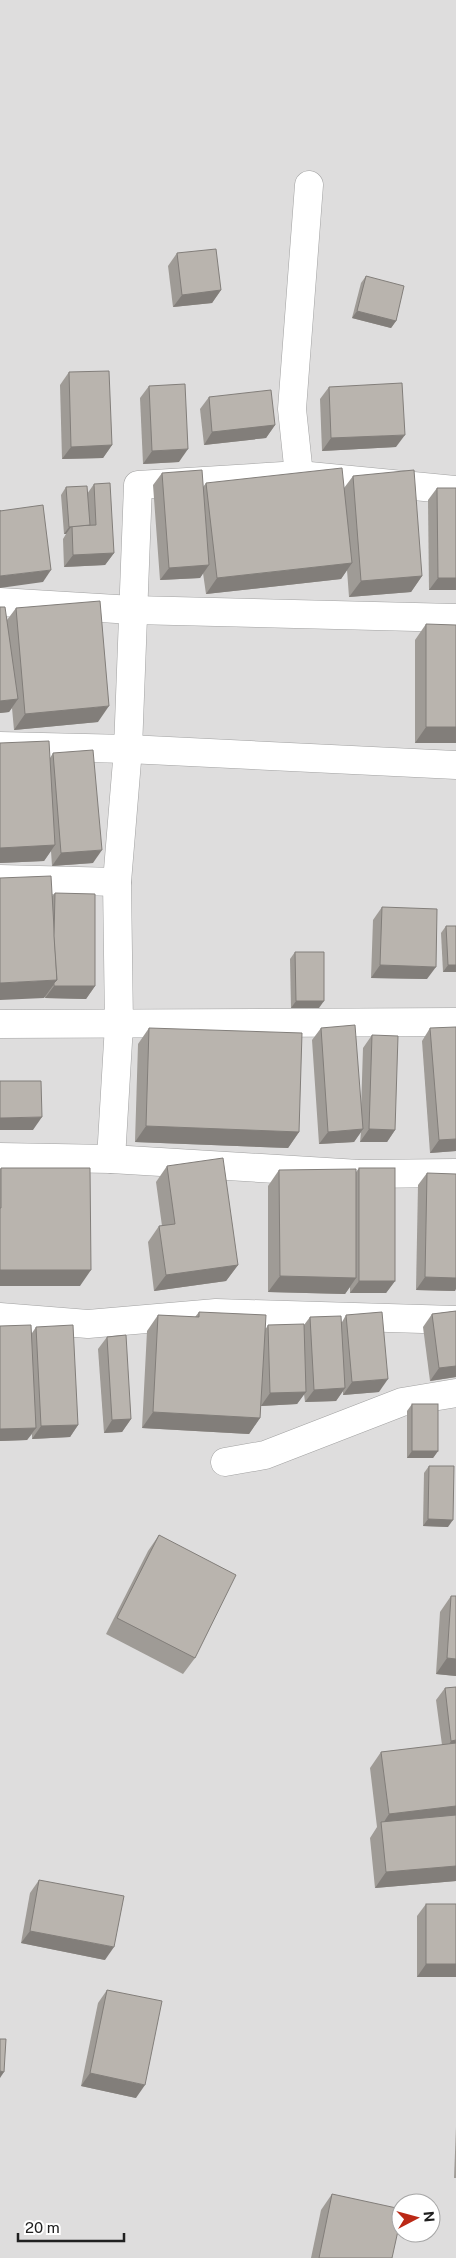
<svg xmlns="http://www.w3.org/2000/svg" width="456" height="2258" viewBox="0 0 456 2258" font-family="'Public Sans',sans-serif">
<rect width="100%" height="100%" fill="#f0eee8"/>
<path fill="#dedddd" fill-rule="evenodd" d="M 0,0 L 456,0 L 456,2258 L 0,2258 ZM 401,2203 L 431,2203 L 431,2233 L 401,2233 Z"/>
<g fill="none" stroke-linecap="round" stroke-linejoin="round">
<defs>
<g id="street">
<polyline points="299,475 292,409 309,185"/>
<polyline points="0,602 133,610 456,618"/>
<polyline points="0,746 128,749 456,765"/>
<polyline points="0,879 117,882"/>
<polyline points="0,1024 456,1022"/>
<polyline points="0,1157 111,1159 359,1174 456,1173"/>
<polyline points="111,1159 119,1025 117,882 128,749 138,485 299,475 456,490"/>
<polyline points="0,1317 88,1324 216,1313 456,1320"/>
<polyline points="225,1462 265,1455 402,1402 456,1393"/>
</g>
</defs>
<use href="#street" stroke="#a1a1a1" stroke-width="29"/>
<use href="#street" stroke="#fff" stroke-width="28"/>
</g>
<g fill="#9f9b96">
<polygon points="177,253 221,290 212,303 173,307 168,266"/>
<polygon points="366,276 396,321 391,328 352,318 361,283"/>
<polygon points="69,372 112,445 103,458 62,459 60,385"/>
<polygon points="149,386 179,462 143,464 140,398"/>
<polygon points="329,387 396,447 322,451 320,399"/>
<polygon points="209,397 275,425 266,438 204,445 200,409"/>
<polygon points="162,473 203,487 206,483 344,488 353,476 422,576 411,592 349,597 347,570 341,579 206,594 203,573 200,578 160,580 153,485"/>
<polygon points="94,484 114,553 105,565 64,567 63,539 66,534 64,534 61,495 66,487 87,494"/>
<polygon points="437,488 456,590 429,590 428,500"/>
<polygon points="0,607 7,620 16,608 98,722 14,730 12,708 9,712 0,713"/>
<polygon points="426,624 456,743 415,743 415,640"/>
<polygon points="0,743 50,758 53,753 93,863 52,866 51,851 44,861 0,863"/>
<polygon points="55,893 95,986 86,999 45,998 45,996 44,998 52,896"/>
<polygon points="382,907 427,979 371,978 373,920"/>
<polygon points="446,926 456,926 456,972 443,972 441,933"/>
<polygon points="295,952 319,1008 291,1008 290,959"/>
<polygon points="149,1028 299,1132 288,1148 135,1142 138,1044"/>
<polygon points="321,1028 361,1110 363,1048 372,1035 395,1130 387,1142 360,1142 361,1132 354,1142 319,1144 312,1040"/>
<polygon points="430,1028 456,1151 430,1153 422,1041"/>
<polygon points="167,1166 238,1265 226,1281 154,1291 148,1242 159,1226 162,1226 156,1182"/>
<polygon points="1,1168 80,1286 0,1286 0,1169"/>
<polygon points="359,1168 395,1281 386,1293 350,1293 350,1287 345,1294 268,1292 268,1186 279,1170 356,1172"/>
<polygon points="427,1173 455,1291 416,1290 418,1185"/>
<polygon points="456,1311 456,1377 430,1381 423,1327 432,1314"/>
<polygon points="199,1312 265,1330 268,1325 304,1325 310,1317 342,1322 346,1315 379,1392 343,1395 343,1391 336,1401 305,1402 304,1394 297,1404 261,1406 261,1400 260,1418 249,1434 142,1428 147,1331 158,1315 195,1317"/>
<polygon points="0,1326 32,1333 36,1327 78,1425 70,1437 32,1439 32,1434 27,1440 0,1441"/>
<polygon points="107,1337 131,1419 122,1432 104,1433 98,1349"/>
<polygon points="412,1404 438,1451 433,1458 407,1458 407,1411"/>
<polygon points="429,1466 448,1527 423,1526 424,1473"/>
<polygon points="159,1535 195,1658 183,1674 106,1634 148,1551"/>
<polygon points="451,1596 456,1676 436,1674 440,1612"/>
<polygon points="456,1687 456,1881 375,1888 370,1838 377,1827 370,1768 381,1752 442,1745 436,1700 445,1688"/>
<polygon points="39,1880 105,1960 21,1943 30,1893"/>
<polygon points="426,1904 456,1904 456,1977 417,1977 417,1916"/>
<polygon points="107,1990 136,2098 81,2086 98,2003"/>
<polygon points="456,2127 456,2178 454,2178"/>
<polygon points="332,2194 392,2258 311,2258 321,2210"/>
</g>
<g fill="#827e7a">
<polygon points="221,290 212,303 173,307 182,295"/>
<polygon points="357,311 396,321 391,328 352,318"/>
<polygon points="275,425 266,438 204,445 212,432"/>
<polygon points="405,435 396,447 322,451 331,438"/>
<polygon points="112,445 103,458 62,459 71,447"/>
<polygon points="188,449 179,462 143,464 152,451"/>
<polygon points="69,527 71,527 66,534 64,534"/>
<polygon points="114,553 105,565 64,567 73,555"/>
<polygon points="352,563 341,579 206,594 217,578"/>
<polygon points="209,565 200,578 160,580 169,568"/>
<polygon points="51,570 43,582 0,588 0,576"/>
<polygon points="422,576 411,592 349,597 361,581"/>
<polygon points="438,578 456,578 456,590 429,590"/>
<polygon points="18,699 9,712 0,713 0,701"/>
<polygon points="109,706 98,722 14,730 25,714"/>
<polygon points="426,727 456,727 456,743 415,743"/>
<polygon points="55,845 44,861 0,863 0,848"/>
<polygon points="102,850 93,863 52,866 61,853"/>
<polygon points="380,965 436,967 427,979 371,978"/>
<polygon points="448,965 456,965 456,972 443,972"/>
<polygon points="57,980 44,998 0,1000 0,983"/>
<polygon points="54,986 95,986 86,999 45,998"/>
<polygon points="296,1001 324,1001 319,1008 291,1008"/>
<polygon points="42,1117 33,1130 0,1130 0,1118"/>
<polygon points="146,1126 299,1132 288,1148 135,1142"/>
<polygon points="363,1129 354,1142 319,1144 328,1132"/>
<polygon points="369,1129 395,1130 387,1142 360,1142"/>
<polygon points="456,1139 456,1151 430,1153 439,1140"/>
<polygon points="238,1265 226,1281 154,1291 166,1275"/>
<polygon points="0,1270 91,1270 80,1286 0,1286"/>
<polygon points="280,1276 356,1278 345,1294 268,1292"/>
<polygon points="425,1277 456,1278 456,1289 455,1291 416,1290"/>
<polygon points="359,1281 395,1281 386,1293 350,1293"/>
<polygon points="456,1366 456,1377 430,1381 439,1368"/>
<polygon points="388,1379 379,1392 343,1395 352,1382"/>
<polygon points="345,1388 336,1401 305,1402 314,1390"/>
<polygon points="306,1392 297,1404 261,1406 270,1393"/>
<polygon points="153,1412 260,1418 249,1434 142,1428"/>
<polygon points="131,1419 122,1432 104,1433 112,1420"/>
<polygon points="78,1425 70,1437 32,1439 41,1426"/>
<polygon points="36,1428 27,1440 0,1441 0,1429"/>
<polygon points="412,1451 438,1451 433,1458 407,1458"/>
<polygon points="428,1519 453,1520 448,1527 423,1526"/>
<polygon points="447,1658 456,1659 456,1676 436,1674"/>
<polygon points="456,1740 456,1752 443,1754 451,1741"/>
<polygon points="456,1806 456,1821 382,1825 389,1814"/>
<polygon points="456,1866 456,1881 375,1888 386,1872"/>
<polygon points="30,1931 114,1947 105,1960 21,1943"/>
<polygon points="426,1964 456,1964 456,1977 417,1977"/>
<polygon points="0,2071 4,2072 0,2078"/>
<polygon points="90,2073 145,2085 136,2098 81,2086"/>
</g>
<g fill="#b9b4ae" stroke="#827e7a">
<polygon points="216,249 221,290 182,295 177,253"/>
<polygon points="366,276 404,286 396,321 357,311"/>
<polygon points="109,371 112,445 71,447 69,372"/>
<polygon points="402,383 405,435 331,438 329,387"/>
<polygon points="185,384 188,449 152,451 149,386"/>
<polygon points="271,390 275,425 212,432 209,397"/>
<polygon points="342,468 352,563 217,578 206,483"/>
<polygon points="202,470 209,565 169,568 162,473"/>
<polygon points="414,470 422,576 361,581 353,476"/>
<polygon points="110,483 114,553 73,555 72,526 96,525 94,484"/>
<polygon points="87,486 90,525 69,527 66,487"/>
<polygon points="437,488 456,488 456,578 438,578"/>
<polygon points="43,505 51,570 0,576 0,510 0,511"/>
<polygon points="100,601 109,706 25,714 16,608"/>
<polygon points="0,607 5,607 18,699 0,701"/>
<polygon points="426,624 456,625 456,727 426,727"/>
<polygon points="49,741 55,845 0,848 0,743"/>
<polygon points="93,750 102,850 61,853 53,753"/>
<polygon points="51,876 57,980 0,983 0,878"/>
<polygon points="55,893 95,894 95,986 54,986 54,983 57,980 54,936"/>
<polygon points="382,907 437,909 436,967 380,965"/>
<polygon points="446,926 456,926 456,965 448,965"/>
<polygon points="295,952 324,952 324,1001 296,1001"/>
<polygon points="355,1025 363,1129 328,1132 321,1028"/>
<polygon points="456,1027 456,1139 439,1140 430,1028"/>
<polygon points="149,1028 302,1033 299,1132 146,1126"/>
<polygon points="372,1035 398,1036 395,1130 369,1129"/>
<polygon points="0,1081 41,1081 42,1117 0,1118"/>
<polygon points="223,1158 238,1265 166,1275 159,1226 175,1224 167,1166"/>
<polygon points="1,1168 90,1168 91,1270 0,1270 0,1208 1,1208"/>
<rect x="359" y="1168" width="36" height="113"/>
<polygon points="356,1169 356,1278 280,1276 279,1170"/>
<polygon points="427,1173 456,1174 456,1278 425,1277"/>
<polygon points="456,1311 456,1366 439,1368 432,1314"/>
<polygon points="199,1312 266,1315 260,1418 153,1412 158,1315 199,1317"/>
<polygon points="382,1312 388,1379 352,1382 346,1315"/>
<polygon points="341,1316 345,1388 314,1390 310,1317"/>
<polygon points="304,1324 306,1392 270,1393 268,1325"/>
<polygon points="31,1325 36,1428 0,1429 0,1326"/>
<polygon points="73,1325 78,1425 41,1426 36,1327"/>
<polygon points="126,1335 131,1419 112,1420 107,1337"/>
<rect x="412" y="1404" width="26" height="47"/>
<polygon points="429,1466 454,1466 453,1520 428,1519"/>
<polygon points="159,1535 236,1575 195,1658 117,1618"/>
<polygon points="451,1596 456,1596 456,1659 447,1658"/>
<polygon points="456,1687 456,1740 451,1741 445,1688"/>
<polygon points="456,1743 456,1806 389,1814 381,1752"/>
<polygon points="456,1815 456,1866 386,1872 381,1822"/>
<polygon points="39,1880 124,1896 114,1947 30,1931"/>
<rect x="426" y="1904" width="30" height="60"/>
<polygon points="107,1990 162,2001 145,2085 90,2073"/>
<polygon points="0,2039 6,2039 4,2072 0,2071"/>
<polygon points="332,2194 401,2209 401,2217 392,2258 319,2258"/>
</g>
<g transform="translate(416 2218) rotate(84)"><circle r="24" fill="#ffffff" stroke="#a6a6a6"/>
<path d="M0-4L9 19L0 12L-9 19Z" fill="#bb2916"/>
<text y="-8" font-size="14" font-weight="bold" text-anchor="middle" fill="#202020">N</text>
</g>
<path d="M18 2233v8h106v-8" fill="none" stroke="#202020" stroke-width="2.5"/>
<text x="25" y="2233" font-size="15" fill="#202020" stroke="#ffffff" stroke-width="4" paint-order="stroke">20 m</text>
</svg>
